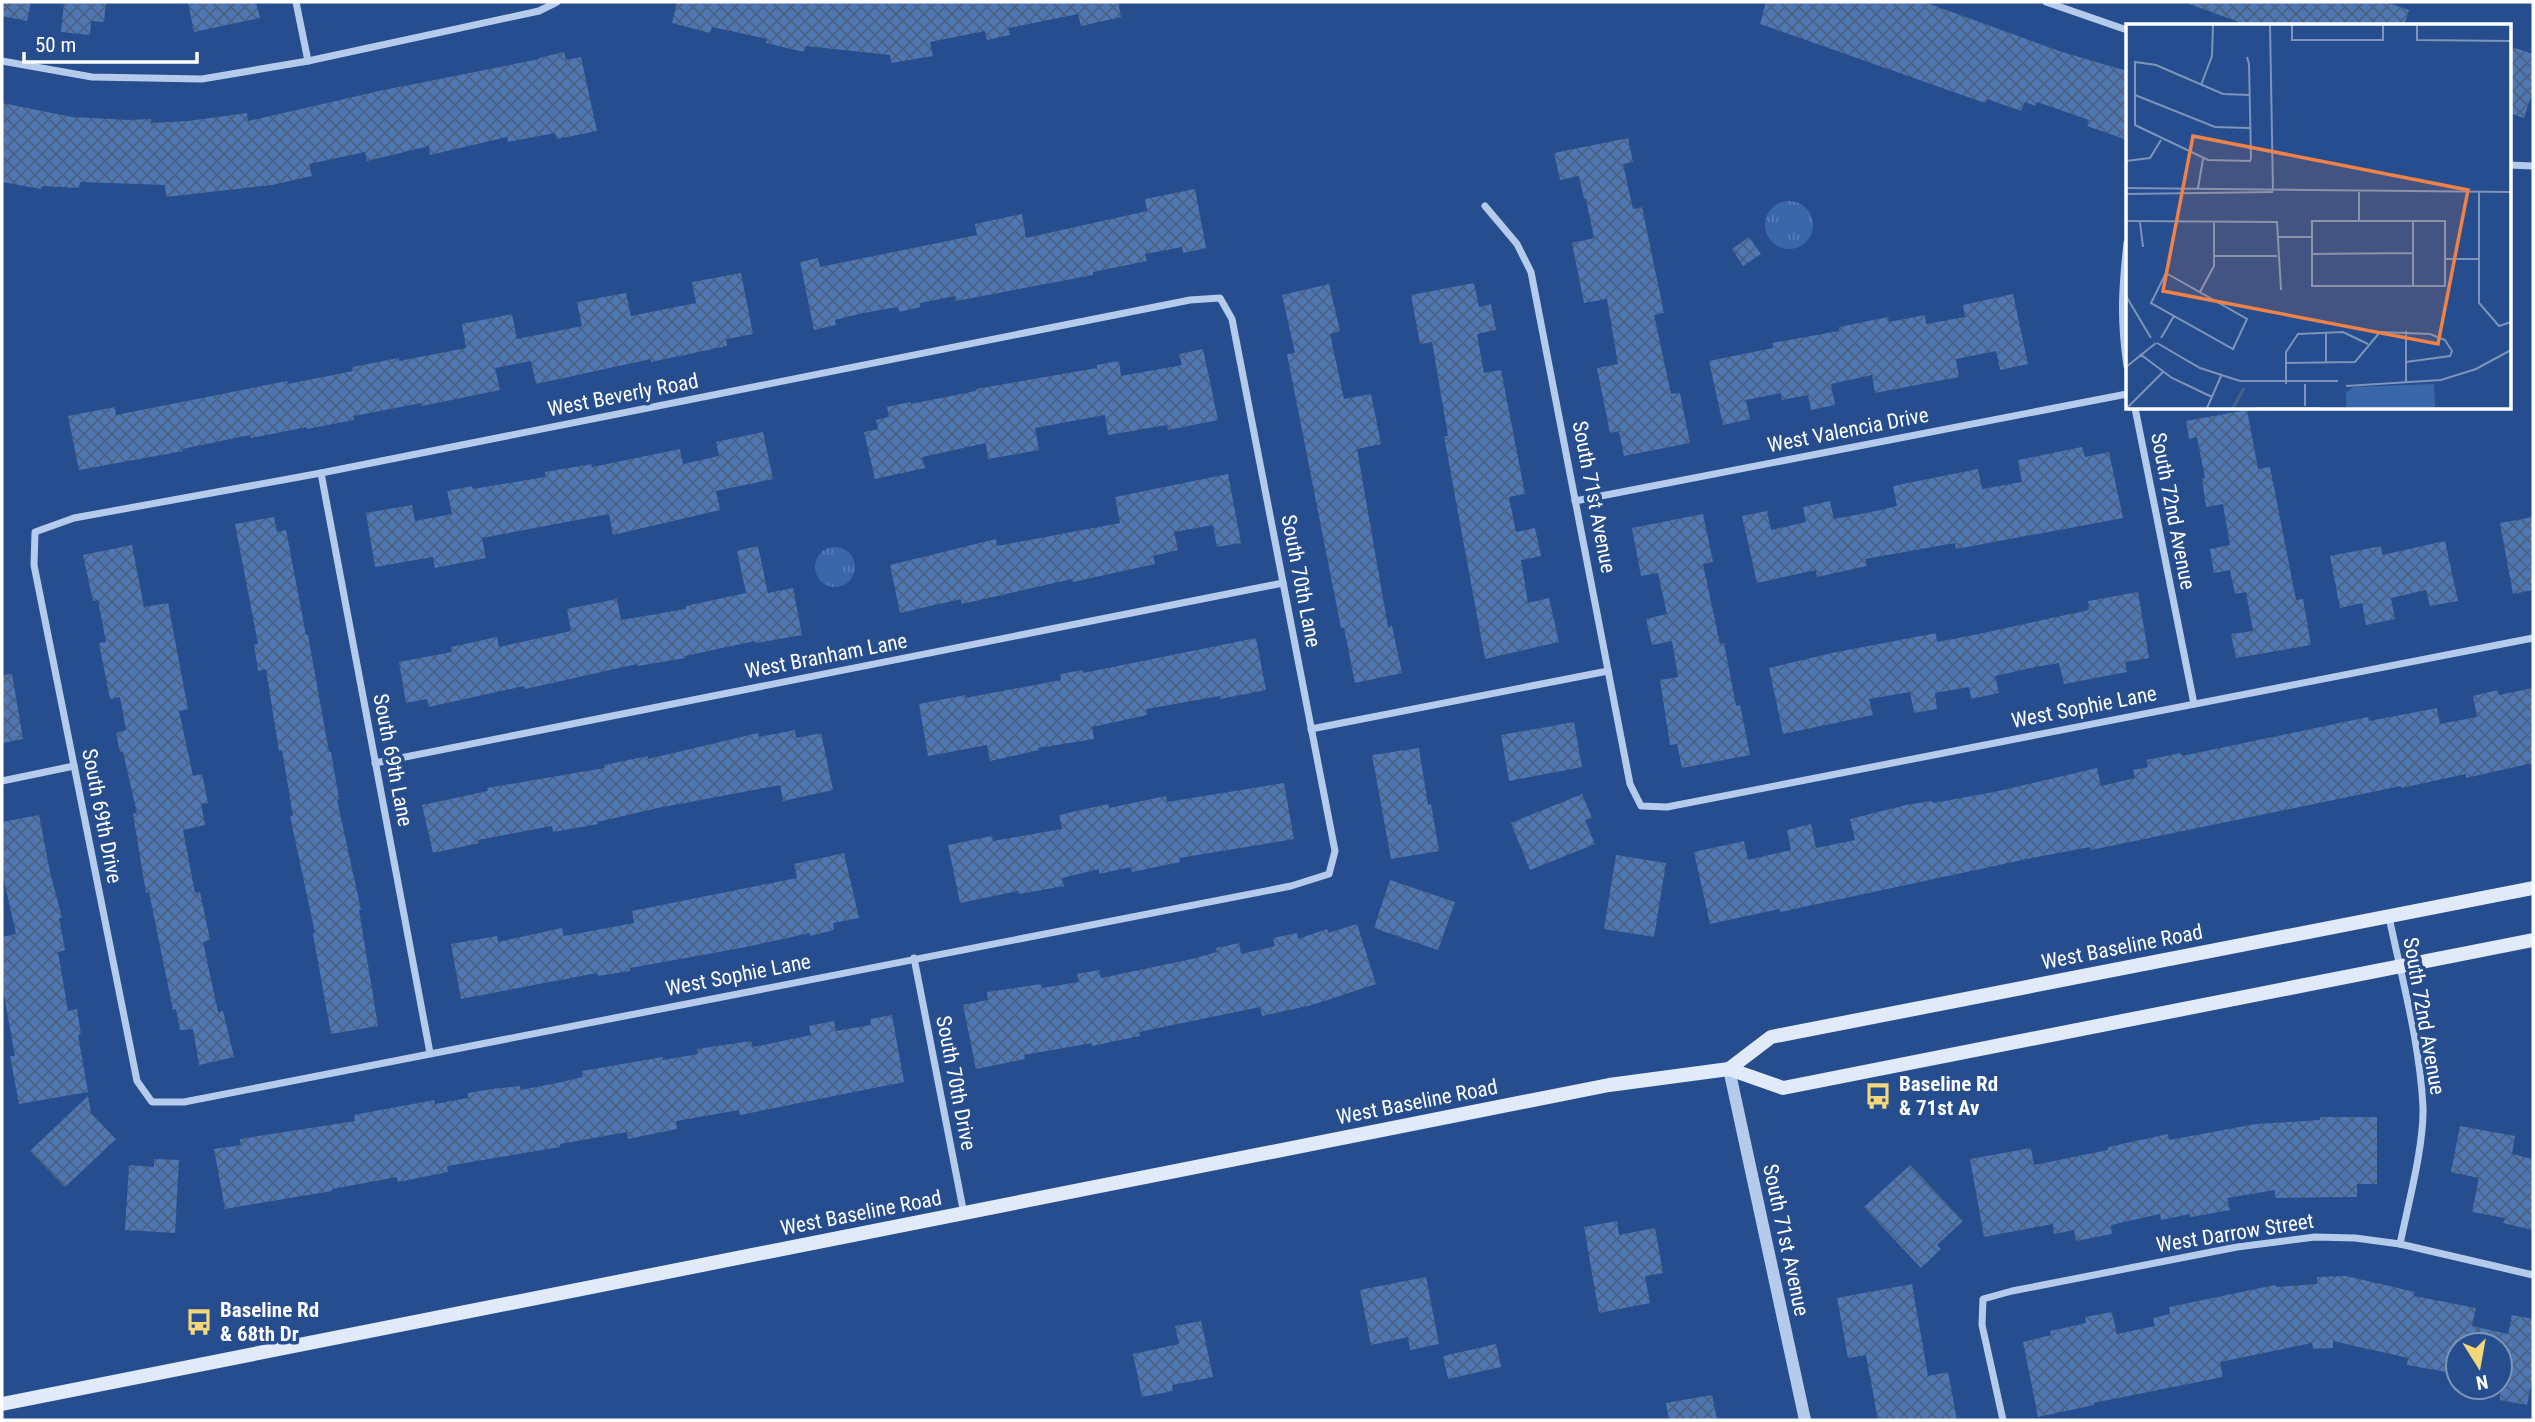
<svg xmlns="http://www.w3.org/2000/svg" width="2535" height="1422" viewBox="0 0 2535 1422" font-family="'Roboto Condensed',sans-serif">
<defs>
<pattern id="grass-tufts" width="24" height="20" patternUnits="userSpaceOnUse" patternTransform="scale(1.75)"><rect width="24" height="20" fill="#3a66aa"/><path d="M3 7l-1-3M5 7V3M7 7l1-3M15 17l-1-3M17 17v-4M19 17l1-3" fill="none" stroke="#587db7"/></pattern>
<pattern id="building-cross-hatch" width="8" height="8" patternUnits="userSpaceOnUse" patternTransform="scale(1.75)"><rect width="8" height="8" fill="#4e77b4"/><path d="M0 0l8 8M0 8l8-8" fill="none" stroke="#4d6280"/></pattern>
</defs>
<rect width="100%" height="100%" fill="#264d8e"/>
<g fill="url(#grass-tufts)">
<circle cx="1789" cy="225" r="24"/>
<circle cx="835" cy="567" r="20"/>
</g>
<g fill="url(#building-cross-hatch)">
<polygon points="2,2 31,2 27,21 2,16"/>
<polygon points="64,2 106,2 104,22 91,21 90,35 61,32"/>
<polygon points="188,2 256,2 260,18 194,32"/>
<polygon points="677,2 1118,2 1121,17 1081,26 1078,14 1008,28 1010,35 987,40 985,31 930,42 933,56 891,63 890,55 806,46 804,52 766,43 767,39 712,27 710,33 672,23"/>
<polygon points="1766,2 1924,2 2062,52 2127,71 2127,140 2087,126 2089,120 2037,102 2035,106 2025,102 2021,111 1987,99 1985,103 1760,24"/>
<polygon points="2189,2 2385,2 2409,10 2404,26 2250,26 2189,4"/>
<polygon points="2509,46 2533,54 2533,90 2524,118 2509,113"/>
<polygon points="564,52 566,60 581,57 597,131 557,139 555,133 508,142 507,137 430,155 429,146 367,161 365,152 309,164 312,176 272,185 166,197 165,185 80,182 79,188 42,186 41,189 2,182 2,103 72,117 128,120 151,119 151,123 188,121 247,113 248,121 379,91 540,59 539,58"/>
<polygon points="1628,138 1633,162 1623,164 1633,209 1642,207 1664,313 1654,315 1671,394 1680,393 1690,443 1624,456 1619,431 1610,433 1597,368 1618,364 1607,299 1584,303 1572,243 1594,238 1586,199 1584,199 1579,176 1560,180 1554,153"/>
<polygon points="1195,189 1206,248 1183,253 1182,247 1145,254 1147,261 1093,272 1093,275 956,301 955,296 920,303 920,307 899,312 898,307 863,313 835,320 836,325 814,330 800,262 818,258 820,267 977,235 975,224 1022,214 1026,238 1147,211 1145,199"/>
<polygon points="1749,237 1761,254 1743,266 1732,249"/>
<polygon points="741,273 753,334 726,339 727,346 651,362 651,359 536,384 531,361 495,368 500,390 422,406 421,403 354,416 354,420 307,429 307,427 251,438 250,435 182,449 183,451 79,470 68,416 115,407 116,415 287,381 288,384 353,371 352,367 399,358 399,361 466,348 462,324 512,314 517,339 582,326 577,302 626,293 631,316 696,303 692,282"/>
<polygon points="1474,283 1479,307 1491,304 1496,330 1477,334 1484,373 1501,370 1525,494 1509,497 1516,532 1535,528 1541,556 1521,560 1528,603 1549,598 1559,642 1485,659 1444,436 1448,436 1432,342 1420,344 1411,295"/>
<polygon points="1329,284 1340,331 1330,334 1344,399 1371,394 1381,444 1357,449 1388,627 1392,626 1402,673 1355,683 1344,628 1341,628 1287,354 1295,353 1282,295"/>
<polygon points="2013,294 2028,364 2000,370 1996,351 1956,359 1959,377 1875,393 1872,375 1831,384 1835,405 1811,410 1808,395 1782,400 1781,393 1746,400 1750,419 1723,425 1709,361 1773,348 1772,343 1839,331 1839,327 1888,317 1889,322 1925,315 1926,324 1965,317 1963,305"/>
<polygon points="1203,349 1218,420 1168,430 1167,425 1108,435 1105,415 1035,428 1039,450 988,459 986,443 922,457 925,468 875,479 864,432 878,429 876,420 889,417 887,407 910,402 911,404 976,391 976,389 1097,368 1097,365 1119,361 1121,376 1182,365 1179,354"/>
<polygon points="2247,410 2258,469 2270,467 2296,600 2303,599 2311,645 2236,658 2231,634 2253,631 2246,592 2235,594 2230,570 2214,573 2210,549 2230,545 2223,504 2206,507 2202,479 2205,478 2197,437 2189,439 2186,421"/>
<polygon points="763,432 773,479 716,491 720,510 613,535 609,514 482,538 486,558 435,568 433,557 375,567 366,513 412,505 415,521 452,514 447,491 472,486 473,489 545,477 545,472 592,464 592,467 680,449 683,464 719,456 716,442"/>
<polygon points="2082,447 2085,457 2109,452 2123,518 1956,549 1955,543 1865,559 1867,566 1817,577 1816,570 1757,583 1742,516 1767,511 1771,530 1806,522 1803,507 1830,501 1834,519 1876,511 1897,506 1893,486 1978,469 1982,489 2022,482 2018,460"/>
<polygon points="1228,474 1241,543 1217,547 1213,525 1174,532 1178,550 1153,556 1155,564 1073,582 1072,579 962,604 961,599 900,613 890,565 996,539 997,546 1120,523 1115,497"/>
<polygon points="1703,514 1713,562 1703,564 1720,644 1724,643 1736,706 1740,705 1750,755 1682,768 1677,744 1670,745 1660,680 1678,677 1672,641 1652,645 1646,619 1667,614 1658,573 1641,576 1632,528"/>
<polygon points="274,517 277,532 286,530 306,635 308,635 329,752 331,752 339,799 337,800 361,910 359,910 378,1026 331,1034 313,934 315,933 290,816 293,816 282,750 279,751 266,669 258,671 254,645 258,644 235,524"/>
<polygon points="2533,517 2533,590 2513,594 2500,523"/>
<polygon points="2445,541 2458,601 2430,606 2426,590 2391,598 2395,619 2366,625 2362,603 2340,608 2330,556 2381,546 2382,555"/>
<polygon points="132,545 144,607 168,603 188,709 179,711 193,776 202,774 208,803 201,804 205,825 183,830 195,893 200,892 210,940 203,942 218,1012 223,1011 234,1057 199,1065 193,1029 180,1030 176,1009 173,1010 149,892 146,893 133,814 137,813 123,752 120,752 116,733 126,730 120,697 110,699 99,643 106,642 98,600 93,601 83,555"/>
<polygon points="758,546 768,593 793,588 802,635 756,643 755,641 685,656 685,658 638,666 637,664 525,689 524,686 429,707 427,699 406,703 399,662 452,652 451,647 497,637 499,647 571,631 567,609 617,599 621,620 686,609 686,606 746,593 737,551"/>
<polygon points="2138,592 2149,658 2125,662 2127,672 2064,684 2059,663 2035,667 1995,676 1999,693 1971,699 1969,687 1935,693 1937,709 1914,713 1910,692 1869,699 1873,715 1783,734 1769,668 1832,653 1936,633 1937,642 1969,636 2089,610 2088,601"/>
<polygon points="1256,638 1266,690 1220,699 1220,696 1146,709 1147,715 1092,727 1094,739 1038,748 1039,750 990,761 987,745 928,756 919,704 965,695 965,698 1061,680 1060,674 1082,670 1083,673"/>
<polygon points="12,674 23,739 2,743 2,675"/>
<polygon points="2533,688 2533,763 2466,778 2466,774 2401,788 2401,786 2091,850 2090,847 2027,859 1780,912 1779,909 1710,924 1694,852 1744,841 1748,860 1791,850 1787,830 1811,824 1816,848 1855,840 1850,819 1906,805 1932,801 1933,803 1994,792 2097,768 2101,786 2135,778 2133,770 2148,767 2146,760 2181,753 2182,756 2368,717 2369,721 2437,708 2440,724 2477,717 2473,696 2498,690 2499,695"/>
<polygon points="1574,722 1582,767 1509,781 1501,735"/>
<polygon points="795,730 796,738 821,733 833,790 783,801 780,785 658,808 597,822 598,824 553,832 552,826 478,840 479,843 433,853 422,805 488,791 487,788 604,768 604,765 648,756 648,759 758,733 759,737"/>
<polygon points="1419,748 1428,805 1431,804 1439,851 1391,859 1372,755"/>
<polygon points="1284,783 1294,839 1179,858 1180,862 1132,872 1131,867 1099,874 1099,869 1062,878 1064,886 1019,894 1018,891 960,903 948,845 992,836 993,841 1062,829 1059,815 1108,804 1109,808 1166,796 1167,802"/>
<polygon points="1582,794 1592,818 1585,820 1595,844 1530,870 1511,823"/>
<polygon points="39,815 50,872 62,918 59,918 65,950 58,952 68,1011 77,1009 81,1034 78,1035 88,1092 19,1104 10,1056 15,1056 2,983 2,937 16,934 2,871 2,822"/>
<polygon points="844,853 859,918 833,923 834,930 810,936 810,933 741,948 630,968 630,971 598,976 597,973 461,999 451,944 497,936 498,942 562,928 564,936 634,923 632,911 797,878 794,864"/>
<polygon points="1616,855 1666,863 1654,937 1604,929"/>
<polygon points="1390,880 1455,902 1438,950 1374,928"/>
<polygon points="1357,924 1376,984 1312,1005 1262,1016 1260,1007 1139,1032 1140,1036 1092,1046 1092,1043 1024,1055 1025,1059 976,1069 963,1005 988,1000 987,992 1041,984 1042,988 1079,982 1077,974 1099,970 1101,978 1192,959 1217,952 1216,948 1239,943 1241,954 1275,946 1273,938 1297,933 1298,939 1327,929 1328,933"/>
<polygon points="892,1015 904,1082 740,1115 739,1110 676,1121 677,1129 628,1139 627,1132 560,1144 560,1147 447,1166 448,1172 398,1182 397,1177 332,1189 332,1191 225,1209 214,1149 241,1145 240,1139 355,1121 354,1115 434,1100 435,1104 468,1098 468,1093 491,1089 520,1086 521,1090 557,1083 583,1077 582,1071 663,1057 663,1060 698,1054 697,1049 751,1041 753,1047 811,1035 809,1026 834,1021 836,1031 871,1025 870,1019"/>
<polygon points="88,1096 91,1113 116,1139 65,1187 30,1151"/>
<polygon points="2320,1117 2377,1117 2377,1184 2357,1184 2357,1197 2275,1198 2275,1190 2227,1198 2230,1210 2191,1217 2190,1214 2161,1220 2160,1214 2111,1225 2112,1234 2076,1241 2074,1230 2054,1234 2053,1224 1984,1237 1970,1159 2031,1148 2034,1165 2108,1150 2108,1147 2168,1134 2169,1140 2256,1124 2320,1120"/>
<polygon points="2460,1126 2515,1136 2512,1154 2533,1159 2533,1230 2503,1223 2505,1218 2472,1212 2479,1178 2451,1172"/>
<polygon points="154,1159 179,1160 175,1233 125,1230 129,1165 154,1167"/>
<polygon points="1910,1165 1963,1221 1937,1245 1941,1249 1921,1268 1864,1207"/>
<polygon points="1617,1221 1619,1235 1655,1228 1663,1273 1645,1276 1650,1303 1599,1313 1584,1227"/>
<polygon points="2346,1276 2415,1292 2414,1296 2476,1308 2472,1326 2508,1334 2512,1315 2533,1319 2533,1376 2527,1405 2500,1400 2500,1345 2458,1345 2458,1374 2407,1365 2408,1358 2333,1341 2333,1348 2313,1349 2312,1343 2220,1362 2223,1377 2093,1403 2094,1405 2038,1417 2023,1342 2051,1335 2050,1331 2086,1323 2085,1317 2112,1312 2117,1334 2155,1326 2153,1318 2170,1314 2169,1307 2275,1285 2276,1287 2317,1284 2317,1277"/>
<polygon points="1426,1277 1439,1344 1410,1350 1408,1337 1371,1345 1360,1290"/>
<polygon points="1912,1284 1928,1376 1948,1372 1957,1420 1878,1420 1866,1355 1848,1358 1837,1298"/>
<polygon points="1201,1321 1213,1377 1172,1385 1173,1391 1142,1397 1133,1354 1179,1344 1175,1326"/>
<polygon points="1496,1344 1501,1367 1448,1379 1443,1356"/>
<polygon points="1712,1395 1717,1420 1669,1420 1666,1403"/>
</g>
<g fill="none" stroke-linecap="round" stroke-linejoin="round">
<g stroke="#b5cbeb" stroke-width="7">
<polyline points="296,2 308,61"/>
<polyline points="2046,2 2127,30"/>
<polyline points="2,61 92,77 202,79 308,61 539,11 557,2"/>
<polyline points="2509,165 2533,166"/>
<polyline points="1485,206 1517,244 1531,272 1630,784 1641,806 1667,807 2533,638"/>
<path d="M 2127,243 C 2122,289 2120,319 2127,366"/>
<polygon points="1220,298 1232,319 1335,851 1329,874 1291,886 184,1102 152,1102 137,1081 34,565 35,532 74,518 321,473 1190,300"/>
<polyline points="2135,408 2194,704"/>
<polyline points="321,473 430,1053"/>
<polyline points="1575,501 2127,394"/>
<polyline points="1311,729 1608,671"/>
<polyline points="375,763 1283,583"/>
<polyline points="2,781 74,766"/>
<path d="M 2389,917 C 2402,979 2420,1044 2423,1107 C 2424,1146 2408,1205 2400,1244"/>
<polyline points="914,958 964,1214"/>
<polyline points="2003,1420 1982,1325 1983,1299 2012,1291 2237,1247 2315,1237 2355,1238 2400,1244 2533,1275"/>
</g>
<polyline stroke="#b5cbeb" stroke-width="12" points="1729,1069 1805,1420"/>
<g stroke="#e0eaf9" stroke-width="14">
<polyline points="1729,1069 1771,1037 2533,888"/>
<polyline points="2,1404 1609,1085 1729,1069 1783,1088 2533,940"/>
</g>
</g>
<defs>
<symbol id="bus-bare" viewBox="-9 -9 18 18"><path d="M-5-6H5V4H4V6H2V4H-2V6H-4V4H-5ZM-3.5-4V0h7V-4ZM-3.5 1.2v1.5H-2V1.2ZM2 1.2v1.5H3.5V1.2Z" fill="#f4d77a" stroke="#264d8e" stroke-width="2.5" paint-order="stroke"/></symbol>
</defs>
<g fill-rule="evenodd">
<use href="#bus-bare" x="1859" y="1077" width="38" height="38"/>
<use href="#bus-bare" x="180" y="1303" width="38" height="38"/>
</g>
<g text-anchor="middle" stroke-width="7" stroke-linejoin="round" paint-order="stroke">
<g font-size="21" fill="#fff" stroke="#264d8e">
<text transform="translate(623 395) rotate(-11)" y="7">West Beverly Road</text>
<text transform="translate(1848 430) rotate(-11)" y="7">West Valencia Drive</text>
<text transform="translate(1594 497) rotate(79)" y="7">South 71st Avenue</text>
<text transform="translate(2173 511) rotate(79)" y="7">South 72nd Avenue</text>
<text transform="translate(1301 581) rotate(79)" y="7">South 70th Lane</text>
<text transform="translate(826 656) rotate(-11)" y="7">West Branham Lane</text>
<text transform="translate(2084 707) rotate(-11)" y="7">West Sophie Lane</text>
<text transform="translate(393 760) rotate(79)" y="7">South 69th Lane</text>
<text transform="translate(102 816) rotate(79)" y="7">South 69th Drive</text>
<text transform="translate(2122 947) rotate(-11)" y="7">West Baseline Road</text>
<text transform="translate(738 975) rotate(-11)" y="7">West Sophie Lane</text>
<text transform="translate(2424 1016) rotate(80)" y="7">South 72nd Avenue</text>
<text transform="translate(956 1083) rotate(79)" y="7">South 70th Drive</text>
<text transform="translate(1417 1102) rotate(-11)" y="7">West Baseline Road</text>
<text transform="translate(861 1213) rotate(-11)" y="7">West Baseline Road</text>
<text transform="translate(2235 1233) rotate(-9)" y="7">West Darrow Street</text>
<text transform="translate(1786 1240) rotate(78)" y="7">South 71st Avenue</text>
</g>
<g font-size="21" font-weight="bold" fill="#fff" stroke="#264d8e" text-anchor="start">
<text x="1899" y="1091">Baseline Rd<tspan x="1899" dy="24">&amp; 71st Av</tspan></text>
<text x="220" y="1317">Baseline Rd<tspan x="220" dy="24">&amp; 68th Dr</tspan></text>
</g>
</g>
<g transform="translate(2126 24)">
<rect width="385" height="385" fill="#264d8e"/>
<path d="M 308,360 L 309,384 L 220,384 L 220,368 L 228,363 Z" fill="#3a66aa"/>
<path fill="none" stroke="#435f8e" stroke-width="3.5" d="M 107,384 L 118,364"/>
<path fill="none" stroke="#7d94bb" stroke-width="2" d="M 144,1 L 147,167M 166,1 L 166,16 L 257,16 L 257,1M 291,1 L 291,16 L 385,17M 121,33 L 123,40 L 125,134 L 124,137 L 82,136 L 9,101 L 9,38 L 30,41 L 97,70 L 124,71M 75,61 L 86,32 L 87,1M 9,71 L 89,103 L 124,104M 0,137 L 24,134 L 35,116M 0,164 L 385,168M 72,164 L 77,135M 233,168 L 233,197M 353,168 L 353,279 L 373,302 L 385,298M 0,170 L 147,168M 0,197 L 151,198 L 155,266M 186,197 L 319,197 L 319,262 L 186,262 ZM 14,198 L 17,223M 152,213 L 185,213M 185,230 L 287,229M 89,232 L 151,232M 320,235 L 353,235M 40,249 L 121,295 L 107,325 L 25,279 ZM 287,262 L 287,198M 74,268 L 88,242 L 88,197M 0,272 L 25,314M 280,307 L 280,359M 200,308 L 200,339M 35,314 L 48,292M 31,319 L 74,344 L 114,357 L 212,357M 14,330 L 46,354 L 86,373M 160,339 L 229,338 L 254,308 L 304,310 L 319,316 L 326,327 L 324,332 L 280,338M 0,343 L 30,319M 160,360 L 160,328 L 172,310 L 217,308 L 242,320M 220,362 L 315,356 L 350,345 L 385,326M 179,382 L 179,360M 1,384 L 37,348M 81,384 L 95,352M 131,384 L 193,384"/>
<path fill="#ee8249" fill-opacity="0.15" stroke="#ee8249" stroke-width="3.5" d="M 67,112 L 342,166 L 312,320 L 37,267 Z"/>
<rect width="385" height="385" fill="none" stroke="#fff" stroke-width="3.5"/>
</g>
<rect width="2535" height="1422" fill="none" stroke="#ffffff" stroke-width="7"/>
<g transform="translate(2479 1366) rotate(169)"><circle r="33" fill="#264d8e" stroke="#7d94bb" stroke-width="2"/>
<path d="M0-5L12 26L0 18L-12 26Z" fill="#f4d77a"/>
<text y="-10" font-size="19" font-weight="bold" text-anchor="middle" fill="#ffffff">N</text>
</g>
<path d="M24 52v10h173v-10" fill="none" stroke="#ffffff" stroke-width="3.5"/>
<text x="35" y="52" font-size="21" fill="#ffffff" stroke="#264d8e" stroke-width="5" paint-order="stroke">50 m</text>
</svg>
